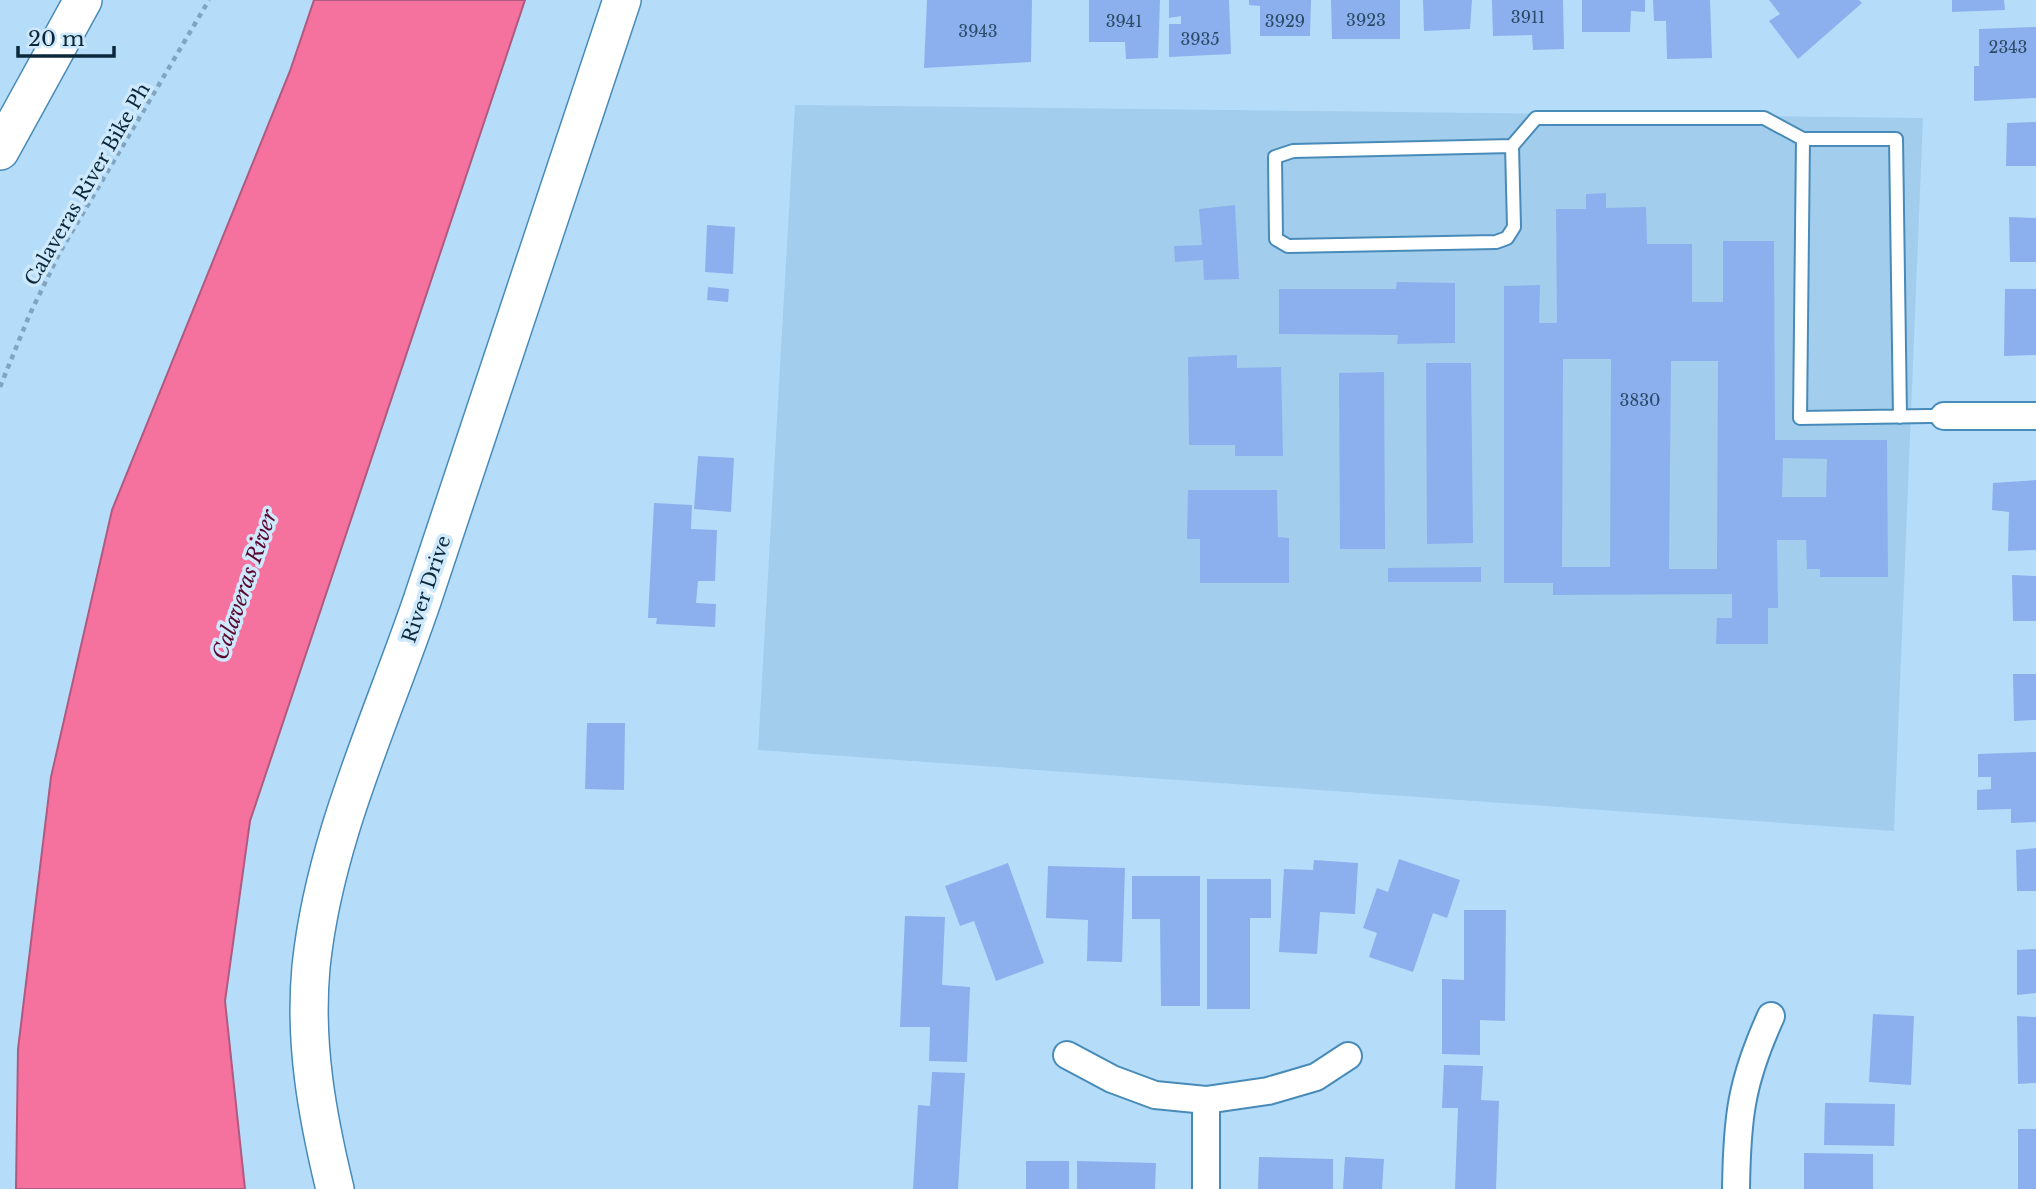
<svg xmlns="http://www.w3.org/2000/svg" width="2036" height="1189" viewBox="0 0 2036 1189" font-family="'Libre Baskerville',serif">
<rect width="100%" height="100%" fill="#b5ddfa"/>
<polygon fill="#a3cded" points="795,105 1923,118 1894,831 758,750"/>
<polygon fill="#f5719e" stroke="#af5b80" stroke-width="2" points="314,0 525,0 250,821 225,1001 245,1189 16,1189 18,1049 51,777 112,510 290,71"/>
<g fill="#8cb0ed" fill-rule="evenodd">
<polygon points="927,0 1032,0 1031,62 924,68"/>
<polygon points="1089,0 1160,0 1158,58 1126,59 1125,42 1089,42"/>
<polygon points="1169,0 1229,0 1231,54 1169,57 1169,24 1181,24 1181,16 1169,18"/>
<polygon points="1249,0 1311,0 1310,36 1260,36 1260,6 1249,5"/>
<polygon points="1331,0 1400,0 1400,39 1332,39"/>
<polygon points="1423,0 1472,0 1470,29 1424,31"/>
<polygon points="1492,0 1563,0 1564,49 1533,50 1532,35 1493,36"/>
<polygon points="1582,0 1645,0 1645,12 1631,11 1630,32 1582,32"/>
<polygon points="1653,0 1710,0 1712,58 1667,59 1666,21 1654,21"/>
<polygon points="1769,0 1859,0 1862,3 1798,59 1769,21 1780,14"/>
<polygon points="1952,0 2004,0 2005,10 1952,12"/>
<polygon points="2036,27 2036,98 1974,101 1974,66 1979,66 1979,29"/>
<polygon points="2036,122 2036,166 2006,166 2007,123"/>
<path d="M 1606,193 L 1606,208 L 1646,207 L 1647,244 L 1692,244 L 1692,302 L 1723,302 L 1723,241 L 1774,241 L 1775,440 L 1887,440 L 1888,577 L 1820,577 L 1820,569 L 1807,569 L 1806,540 L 1777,540 L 1778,608 L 1768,608 L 1768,644 L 1716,644 L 1717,618 L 1732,618 L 1732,594 L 1553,595 L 1553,583 L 1504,583 L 1504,286 L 1540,285 L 1539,323 L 1557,323 L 1556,209 L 1586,209 L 1586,194 ZM 1563,359 L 1611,359 L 1610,567 L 1562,567 ZM 1671,361 L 1718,361 L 1717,569 L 1669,569 ZM 1783,458 L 1827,459 L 1826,497 L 1782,497 Z"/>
<polygon points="1235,205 1239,279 1204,280 1203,260 1175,262 1174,246 1202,245 1199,209"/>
<polygon points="2009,217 2036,218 2036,262 2010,262"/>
<polygon points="707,225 735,227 733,274 705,272"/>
<polygon points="1397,282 1455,283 1455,343 1397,344 1398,335 1279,334 1279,289 1396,289"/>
<polygon points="708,287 729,289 728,302 707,300"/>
<polygon points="2005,289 2036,289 2036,355 2004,356"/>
<polygon points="1237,355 1237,368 1281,367 1283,456 1235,456 1235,445 1189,445 1188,357"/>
<polygon points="1426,363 1471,363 1473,543 1427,544"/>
<polygon points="1384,372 1385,549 1340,549 1339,373"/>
<polygon points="698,456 734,458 731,512 694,509"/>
<polygon points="2036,480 2036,550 2008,551 2009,512 1992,510 1993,483"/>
<polygon points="1188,490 1277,490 1278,537 1289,538 1289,583 1200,583 1200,539 1187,539"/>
<polygon points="654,503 692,505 691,529 717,530 715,581 698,581 696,603 716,604 715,627 656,624 657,618 648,618"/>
<polygon points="1481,567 1481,582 1388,582 1388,568"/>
<polygon points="2012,575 2036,576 2036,621 2013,621"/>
<polygon points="2013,674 2036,674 2036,720 2014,721"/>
<polygon points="587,723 625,723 624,790 585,789"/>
<polygon points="2036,752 2036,822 2011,823 2011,809 1977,810 1977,790 1991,789 1991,777 1978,777 1978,754"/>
<polygon points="2036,848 2036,891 2017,891 2016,850"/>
<polygon points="1399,859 1460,880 1447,918 1433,913 1413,972 1369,957 1377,933 1363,928 1377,888 1388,892"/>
<polygon points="1314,860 1358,863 1355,914 1320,912 1317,954 1279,952 1284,869 1313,870"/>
<polygon points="1008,863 1044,963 996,981 974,921 960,926 945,886"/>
<polygon points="1048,866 1125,868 1122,962 1087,961 1088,920 1046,918"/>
<polygon points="1132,876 1200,876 1200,1006 1161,1006 1160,919 1132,919"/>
<polygon points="1207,879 1271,879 1271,918 1250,918 1250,1009 1207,1009"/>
<polygon points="1464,910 1506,910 1505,1021 1480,1020 1480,1055 1442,1054 1442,979 1464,980"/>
<polygon points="905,916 945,917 942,985 970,987 967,1062 929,1061 930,1027 900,1027"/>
<polygon points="2036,949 2036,993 2017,995 2017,950"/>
<polygon points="1873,1014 1914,1016 1911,1085 1869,1082"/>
<polygon points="2017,1016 2036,1017 2036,1083 2018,1084"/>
<polygon points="1444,1065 1483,1066 1481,1100 1499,1101 1496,1189 1455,1189 1458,1108 1442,1108"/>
<polygon points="932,1072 965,1073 958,1189 913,1189 918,1105 930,1106"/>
<polygon points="1825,1103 1895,1104 1894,1146 1824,1145"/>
<rect x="2018" y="1129" width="18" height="60"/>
<polygon points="1804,1153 1873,1154 1873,1189 1804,1189"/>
<polygon points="1259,1157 1333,1159 1333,1189 1258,1189"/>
<polygon points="1345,1157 1384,1159 1382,1189 1343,1189"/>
<rect x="1026" y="1161" width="43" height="28"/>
<polygon points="1077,1161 1156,1163 1155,1189 1077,1189"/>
</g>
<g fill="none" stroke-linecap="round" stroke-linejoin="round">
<defs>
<g id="lane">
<polyline points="1512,146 1293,151 1275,157 1276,239 1288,246 1496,242 1507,238 1514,227 1512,146 1536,118 1764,118 1803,139"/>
<polyline points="1900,417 1896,139 1803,139 1800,418 1929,416 1944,416"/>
</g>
<g id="street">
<polyline points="1944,416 2036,416"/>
<polyline points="1067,1055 1112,1079 1155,1095 1206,1100 1206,1189"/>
<polyline points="1206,1100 1268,1091 1316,1077 1348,1056"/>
<path d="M 1736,1189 C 1737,1117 1741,1082 1771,1016"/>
</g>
<g id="secondary">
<polyline points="0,151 83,0"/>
<path d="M 335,1189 C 317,1115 304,1043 311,967 C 324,839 382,719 423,598 C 491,399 556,199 622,0"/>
</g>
</defs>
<use href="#lane" stroke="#488bb8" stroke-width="16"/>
<use href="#street" stroke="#488bb8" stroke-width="30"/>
<use href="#secondary" stroke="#488bb8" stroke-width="40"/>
<polyline stroke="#81a5bf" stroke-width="4.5" stroke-dasharray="5 5" stroke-linecap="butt" points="0,387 29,316 60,252 209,0"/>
<use href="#lane" stroke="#fff" stroke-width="12"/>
<use href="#street" stroke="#fff" stroke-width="26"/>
<use href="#secondary" stroke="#fff" stroke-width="37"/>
</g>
<g text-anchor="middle" stroke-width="7" stroke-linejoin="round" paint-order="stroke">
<g font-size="16" fill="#2b4a67">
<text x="1528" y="23">3911</text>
<text x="1366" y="26">3923</text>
<text x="1124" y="27">3941</text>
<text x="1285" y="27">3929</text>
<text x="978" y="37">3943</text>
<text x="1200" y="45">3935</text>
<text x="2008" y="53">2343</text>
<text x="1640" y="406">3830</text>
</g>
<g font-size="19" fill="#0b283a" stroke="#cee8fc">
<text transform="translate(87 184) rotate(-60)" y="7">Calaveras River Bike Ph</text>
<text transform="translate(426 589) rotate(-71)" y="7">River Drive</text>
</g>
<g font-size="21" font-style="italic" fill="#5c072e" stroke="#cee8fc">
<text transform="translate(245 585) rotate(-71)" y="7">Calaveras River</text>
</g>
</g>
<path d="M18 46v10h96v-10" fill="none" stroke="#0b283a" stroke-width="3.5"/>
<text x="28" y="46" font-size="21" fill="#0b283a" stroke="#cee8fc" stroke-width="5" paint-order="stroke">20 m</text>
</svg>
